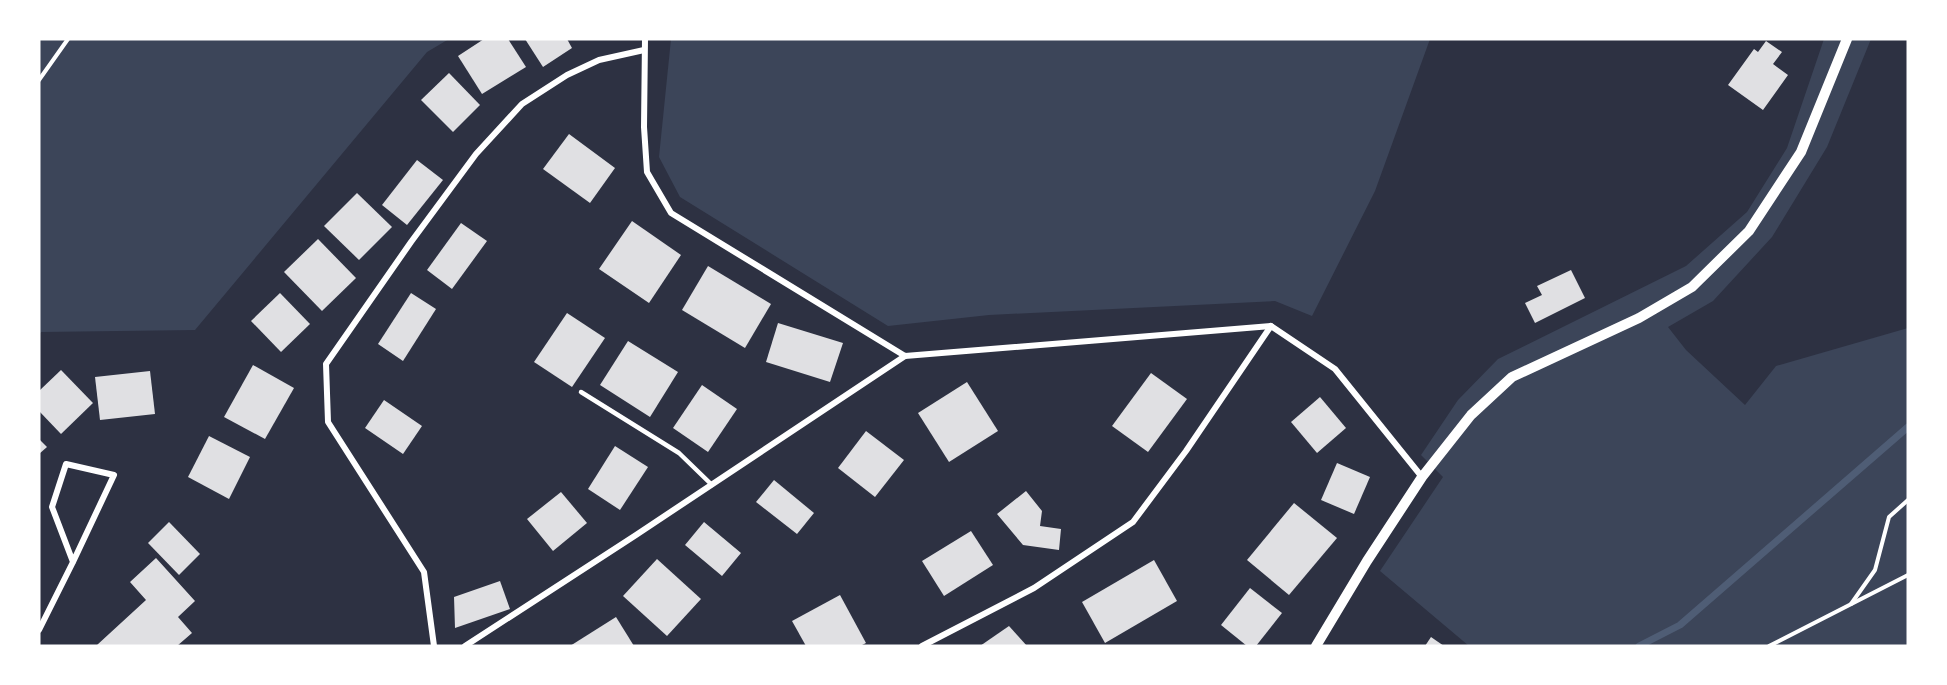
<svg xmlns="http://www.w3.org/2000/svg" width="1947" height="685" viewBox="0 0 1947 685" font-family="'Times New Roman',serif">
<rect width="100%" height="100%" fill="#2d3142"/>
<g fill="#3c4559">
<polygon points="39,39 449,39 427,52 195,330 41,332 39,335"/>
<polygon points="671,39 1430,39 1375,191 1312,316 1275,301 989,315 888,326 680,197 659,157"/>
<polygon points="1824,39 1871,39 1827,147 1772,237 1713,301 1668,327 1686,350 1745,405 1776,366 1908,328 1908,646 1469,646 1380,571 1443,477 1421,455 1458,400 1498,359 1686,266 1747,212 1787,148"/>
</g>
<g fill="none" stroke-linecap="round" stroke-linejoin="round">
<polyline stroke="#4f5d75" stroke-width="7" points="1639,646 1680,625 1908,427"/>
</g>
<g fill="#e0e0e3">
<polygon points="484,39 508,39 526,67 482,94 458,56"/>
<polygon points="525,39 567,39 572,48 543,67"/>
<polygon points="1766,41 1782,52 1773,64 1788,75 1763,110 1728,85 1754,49 1758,52"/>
<polygon points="449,73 480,105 453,132 421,100"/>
<polygon points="569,134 615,168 590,203 543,169"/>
<polygon points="417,160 443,180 407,225 382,205"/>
<polygon points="357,193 392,227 359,260 324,226"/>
<polygon points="632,221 681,255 649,303 599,269"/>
<polygon points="461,223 487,241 452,289 427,270"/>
<polygon points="318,239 356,278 322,311 284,272"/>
<polygon points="708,266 771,304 745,348 682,310"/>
<polygon points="1571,270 1585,298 1535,323 1525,303 1542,295 1537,286"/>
<polygon points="280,293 310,324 281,352 251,321"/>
<polygon points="411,293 436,309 403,361 378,344"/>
<polygon points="567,313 605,338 572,387 534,362"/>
<polygon points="778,323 843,343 830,382 766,362"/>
<polygon points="628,341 678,372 650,417 600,385"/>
<polygon points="253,365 294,388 265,439 224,417"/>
<polygon points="61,370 93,403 61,434 39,411 39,391"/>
<polygon points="150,371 155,414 100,420 95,377"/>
<polygon points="1151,373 1187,399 1148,452 1112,426"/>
<polygon points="967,382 998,431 949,462 918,413"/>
<polygon points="702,385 737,409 708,452 673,428"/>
<polygon points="1320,397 1346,428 1317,453 1291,422"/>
<polygon points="384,400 422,426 403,454 365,428"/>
<polygon points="866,431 904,460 875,497 838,468"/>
<polygon points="209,436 250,457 229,499 188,477"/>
<polygon points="39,439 47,447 39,454"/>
<polygon points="615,446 648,467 620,510 588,489"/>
<polygon points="1337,463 1370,477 1354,514 1321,500"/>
<polygon points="774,480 814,513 797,534 756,502"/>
<polygon points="1026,491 1042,511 1040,526 1061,529 1059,550 1023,545 997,514"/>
<polygon points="561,492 587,523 553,551 527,519"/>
<polygon points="1294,503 1337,538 1289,595 1247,560"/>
<polygon points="169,522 200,554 179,575 148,543"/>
<polygon points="704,522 741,553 722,576 685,545"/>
<polygon points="971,531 993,565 944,596 922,561"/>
<polygon points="156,558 195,601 178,617 192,633 177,646 99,646 97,645 146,600 130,582"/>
<polygon points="657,559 701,599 667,636 623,596"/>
<polygon points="1154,560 1177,601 1105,643 1082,602"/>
<polygon points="500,581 510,609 455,628 454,597"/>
<polygon points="1250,588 1282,613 1256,646 1247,646 1221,625"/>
<polygon points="840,595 866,643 860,646 806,646 792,621"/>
<polygon points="616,617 634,646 570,646"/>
<polygon points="1009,626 1027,646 980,646"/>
<polygon points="1431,637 1444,646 1425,646"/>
</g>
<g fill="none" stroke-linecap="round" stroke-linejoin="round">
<g stroke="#fff" stroke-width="4">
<polyline points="39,80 68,39"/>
<polyline points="1851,604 1875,570 1889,517 1908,500"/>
<polyline points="1769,646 1908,575"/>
</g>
<polyline stroke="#fff" stroke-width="4.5" points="581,392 679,453 712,485"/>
<g stroke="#fff" stroke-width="6">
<polyline points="645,39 644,127 647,172 671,213 905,356 1271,326 1335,369 1422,477"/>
<polyline points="39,630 73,562 114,475 66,464 52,507 73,562"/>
<polyline points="434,646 424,572 328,422 326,364 411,242 476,154 522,104 567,75 599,60 644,50"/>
<polyline points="465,646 636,535 905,356"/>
<polyline points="922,646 1034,588 1133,522 1186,451 1271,326"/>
</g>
<polyline stroke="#fff" stroke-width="10" points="1316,646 1367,561 1422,477 1471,415 1512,377 1639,318 1692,287 1749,231 1801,152 1847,39"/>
</g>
<rect width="1947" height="685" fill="none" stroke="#ffffff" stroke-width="81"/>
</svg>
